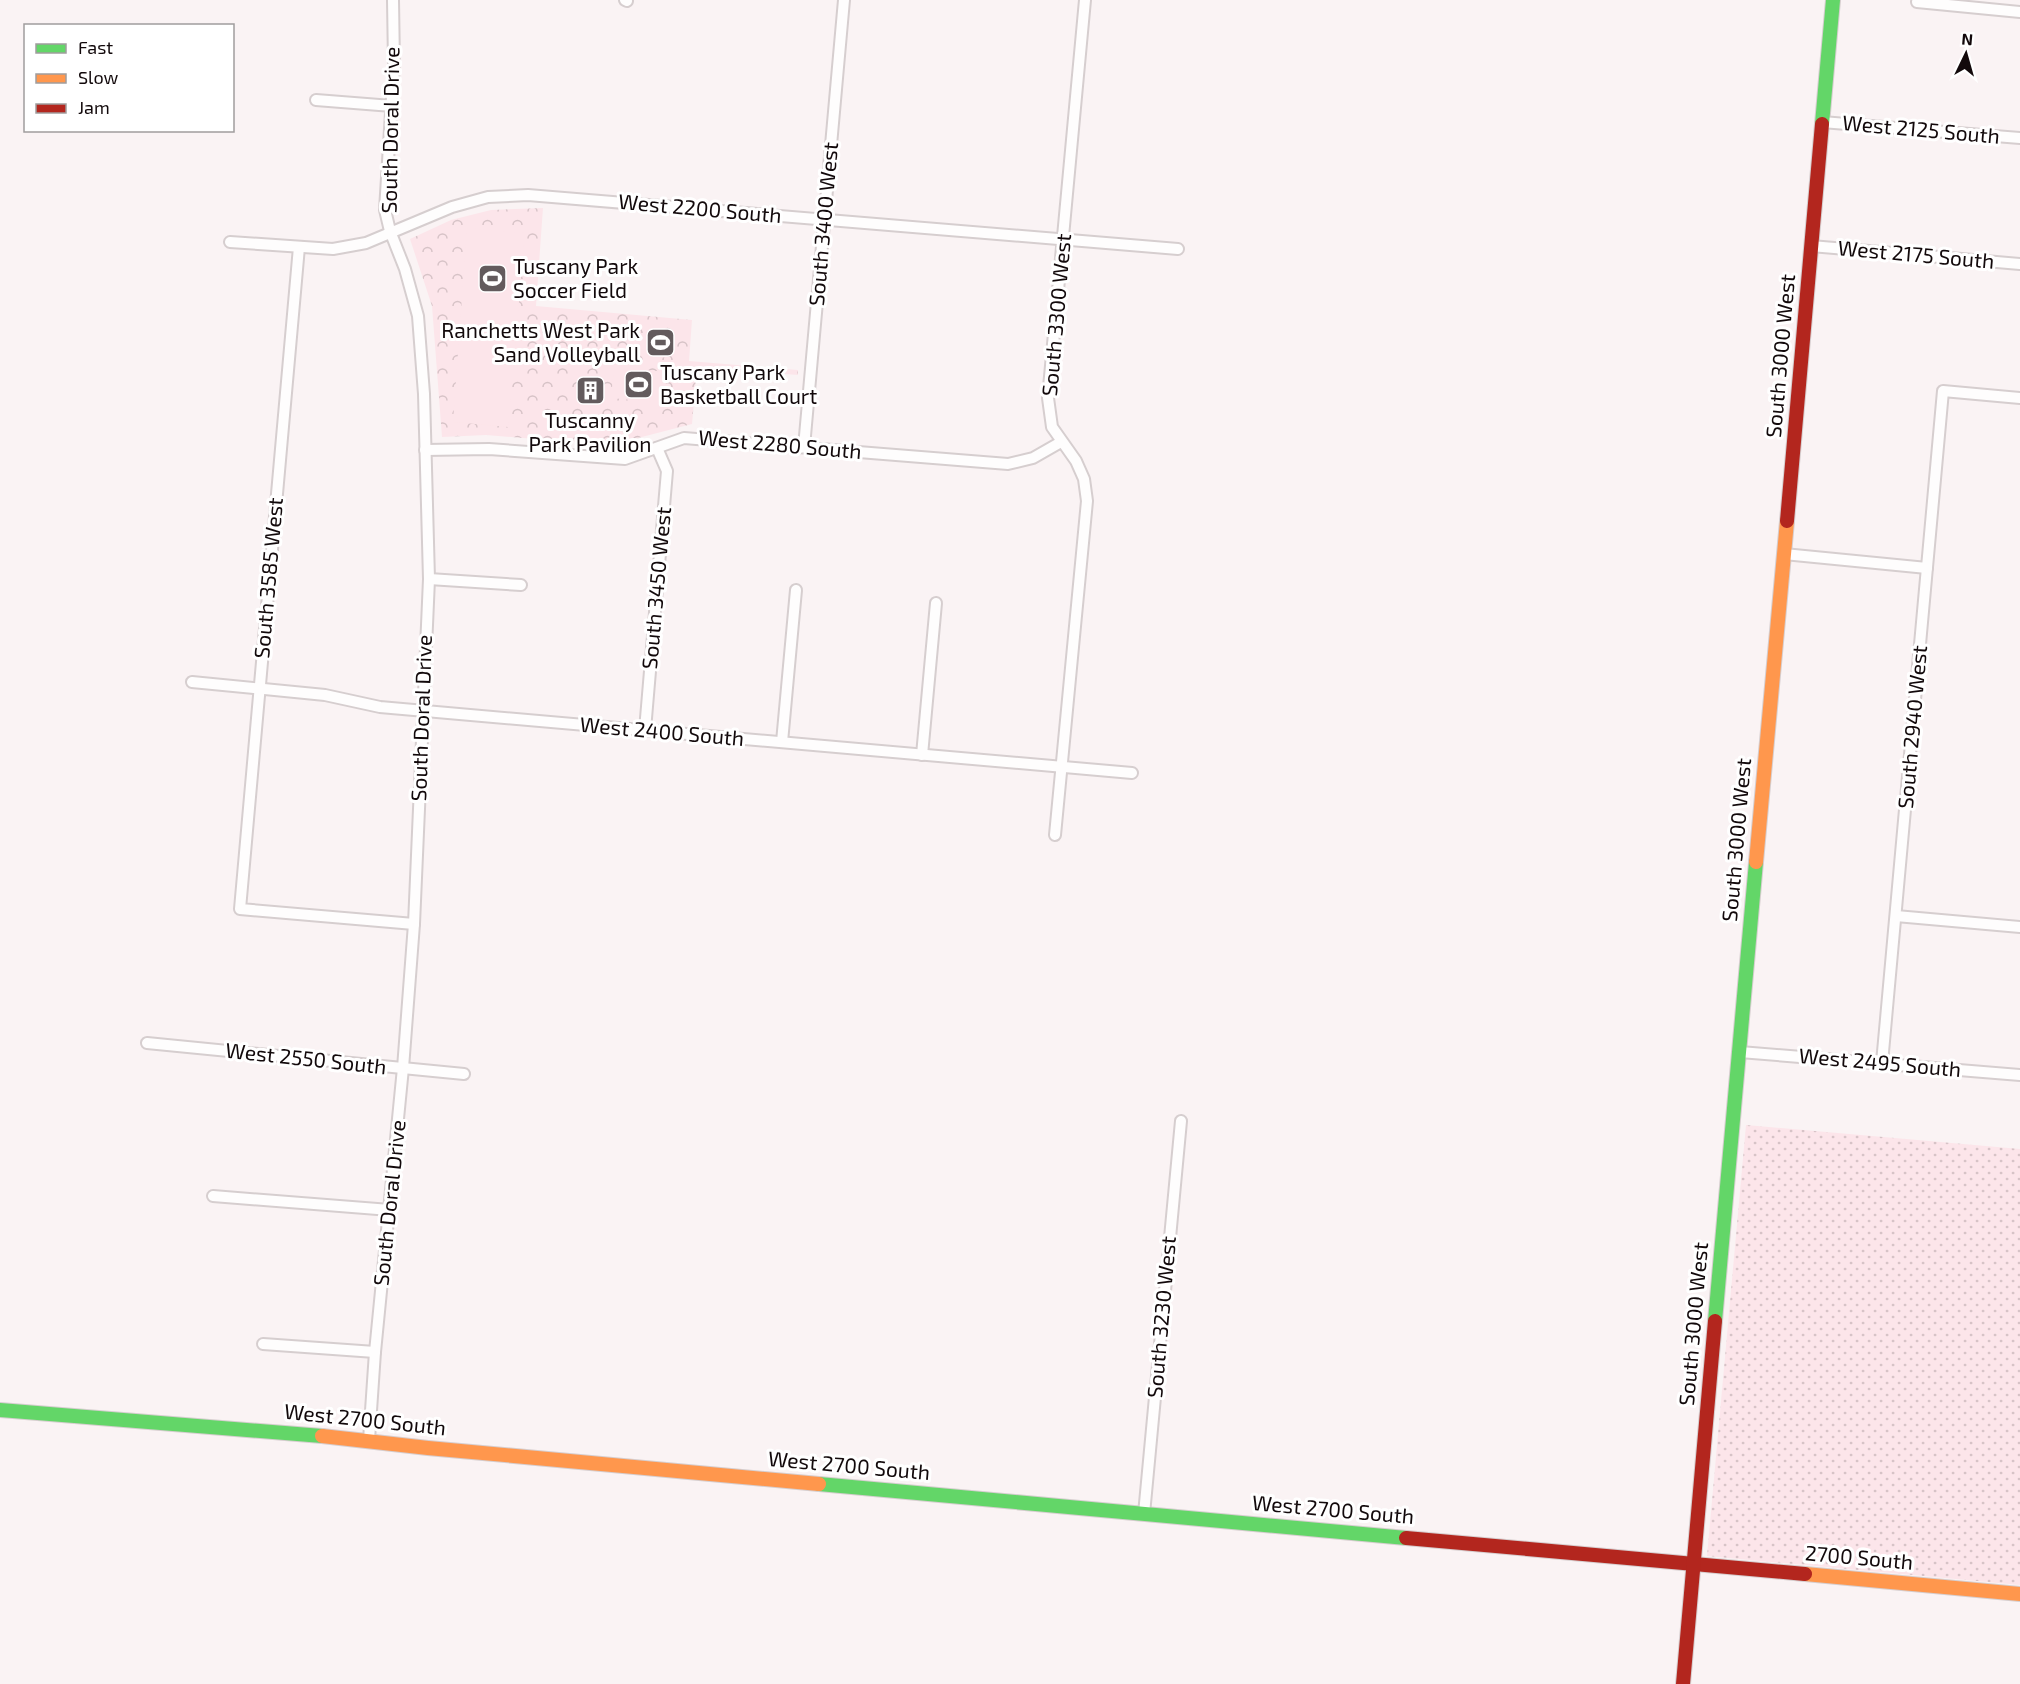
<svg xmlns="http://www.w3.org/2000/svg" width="2020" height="1684" viewBox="0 0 2020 1684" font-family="'Exo 2',sans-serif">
<defs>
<pattern id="grass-dots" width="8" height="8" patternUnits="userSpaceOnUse" patternTransform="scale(1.5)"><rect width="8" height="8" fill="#fce5ea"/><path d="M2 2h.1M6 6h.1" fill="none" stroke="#d7c3c7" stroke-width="1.8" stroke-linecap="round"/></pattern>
<pattern id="park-crowns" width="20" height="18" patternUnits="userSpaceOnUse" patternTransform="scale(1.5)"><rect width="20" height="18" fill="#fce5ea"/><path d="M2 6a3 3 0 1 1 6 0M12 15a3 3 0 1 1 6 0" fill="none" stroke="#d7c3c7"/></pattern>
</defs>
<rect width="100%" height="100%" fill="#faf3f4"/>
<polygon fill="url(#grass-dots)" points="1746,1125 2020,1149 2020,1585 1707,1556"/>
<polygon fill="url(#park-crowns)" points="543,208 536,306 692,320 689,361 798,370 798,375 697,367 692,424 611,445 486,435 442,437 432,306 410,239 451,220 491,210"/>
<g fill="#fce5ea">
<polygon points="467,228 525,233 508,427 453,422"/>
<polygon points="655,327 670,329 667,358 653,356"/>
<polygon points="614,367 667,372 664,403 611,398"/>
</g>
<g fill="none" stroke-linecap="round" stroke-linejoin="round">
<defs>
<g id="street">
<polyline points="625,0 627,1"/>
<polyline points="1917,2 2020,12"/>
<polyline points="316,100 392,106"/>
<polyline points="1822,122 2020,138"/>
<polyline points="230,242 333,249 366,243 452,207 488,197 528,195 1178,249"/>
<polyline points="1811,246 2020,264"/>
<polyline points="299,247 240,909 414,924"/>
<polyline points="804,447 844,0"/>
<polyline points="425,450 489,449 625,459 684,438 1008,464 1033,458 1061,442"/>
<polyline points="1784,554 1927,568"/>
<polyline points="429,579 521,585"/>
<polyline points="192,682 325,695 380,707 1132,773"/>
<polyline points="645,730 667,471 657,448"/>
<polyline points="782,742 796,590"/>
<polyline points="922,755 936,603"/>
<polyline points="1055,835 1087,501 1084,479 1076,461 1052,427 1048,398 1085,0"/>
<polyline points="1896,916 2020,927"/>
<polyline points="147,1043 464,1074"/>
<polyline points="1740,1052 2020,1075"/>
<polyline points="1882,1063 1943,391 2020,398"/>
<polyline points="213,1196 390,1210"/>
<polyline points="263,1344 375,1352"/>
<polyline points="369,1440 375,1352 403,1068 414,924 429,579 424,394 418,316 405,269 390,231 385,210 394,64 393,0"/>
<polyline points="1144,1514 1181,1121"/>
</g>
<g id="fast">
<polyline points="1822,124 1833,0"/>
<polyline points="1715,1321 1756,862"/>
<polyline points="0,1410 322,1436"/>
<polyline points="819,1484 1406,1538"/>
</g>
<g id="slow">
<polyline points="1756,862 1787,521"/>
<polyline points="322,1436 428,1448 819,1484"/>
<polyline points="1805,1574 2020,1594"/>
</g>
<g id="jam">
<polyline points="1787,521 1822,124"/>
<polyline points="1406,1538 1805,1574"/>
<polyline points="1683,1684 1715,1321"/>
</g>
</defs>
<use href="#street" stroke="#d6cecf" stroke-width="14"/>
<use href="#fast" stroke="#d6cecf" stroke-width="16"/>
<use href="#slow" stroke="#d6cecf" stroke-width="16"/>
<use href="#jam" stroke="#d6cecf" stroke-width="16"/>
<use href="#street" stroke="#fefdfd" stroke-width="10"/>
<use href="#fast" stroke="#63d668" stroke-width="14"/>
<use href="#slow" stroke="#ff974d" stroke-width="14"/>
<use href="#jam" stroke="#b3261e" stroke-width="14"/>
</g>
<defs>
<symbol id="stadium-square" viewBox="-11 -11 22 22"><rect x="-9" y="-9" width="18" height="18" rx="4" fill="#635b5d" stroke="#fff"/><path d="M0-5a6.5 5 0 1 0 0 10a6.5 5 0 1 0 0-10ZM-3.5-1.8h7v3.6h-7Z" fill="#fff"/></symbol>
<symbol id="building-square" viewBox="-11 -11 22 22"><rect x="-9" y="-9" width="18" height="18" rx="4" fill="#635b5d" stroke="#fff"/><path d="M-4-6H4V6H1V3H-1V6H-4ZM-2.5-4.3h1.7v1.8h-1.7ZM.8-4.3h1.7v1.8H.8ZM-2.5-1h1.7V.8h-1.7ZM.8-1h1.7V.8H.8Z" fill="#fff"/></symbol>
</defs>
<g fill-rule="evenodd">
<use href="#stadium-square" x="476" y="262" width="33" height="33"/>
<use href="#stadium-square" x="644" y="326" width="33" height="33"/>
<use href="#stadium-square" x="622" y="368" width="33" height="33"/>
<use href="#building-square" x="574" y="374" width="33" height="33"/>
</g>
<g text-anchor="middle" stroke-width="6" stroke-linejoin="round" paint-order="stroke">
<g font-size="21" fill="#12090b" stroke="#fff">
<text transform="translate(391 130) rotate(-89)" y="7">South Doral Drive</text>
<text transform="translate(1921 130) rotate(5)" y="7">West 2125 South</text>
<text transform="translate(700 209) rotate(5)" y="7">West 2200 South</text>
<text transform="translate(824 224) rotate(-85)" y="7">South 3400 West</text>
<text transform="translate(1916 255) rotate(5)" y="7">West 2175 South</text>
<text transform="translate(1057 315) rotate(-85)" y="7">South 3300 West</text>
<text transform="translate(1781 356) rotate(-85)" y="7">South 3000 West</text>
<text transform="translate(780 445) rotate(5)" y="7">West 2280 South</text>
<text transform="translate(269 578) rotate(-85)" y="7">South 3585 West</text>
<text transform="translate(657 588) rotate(-85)" y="7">South 3450 West</text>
<text transform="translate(422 718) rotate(-88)" y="7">South Doral Drive</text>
<text transform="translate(1913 727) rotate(-85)" y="7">South 2940 West</text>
<text transform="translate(662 732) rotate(5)" y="7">West 2400 South</text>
<text transform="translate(1737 840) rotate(-85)" y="7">South 3000 West</text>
<text transform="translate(306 1059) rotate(6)" y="7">West 2550 South</text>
<text transform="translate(1880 1063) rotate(5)" y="7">West 2495 South</text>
<text transform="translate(390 1203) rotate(-84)" y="7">South Doral Drive</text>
<text transform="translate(1162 1317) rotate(-85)" y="7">South 3230 West</text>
<text transform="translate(1694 1324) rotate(-85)" y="7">South 3000 West</text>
<text transform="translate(365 1420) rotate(6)" y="7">West 2700 South</text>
<text transform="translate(849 1466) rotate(5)" y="7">West 2700 South</text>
<text transform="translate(1333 1510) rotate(5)" y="7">West 2700 South</text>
<text transform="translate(1859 1558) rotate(5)" y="7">2700 South</text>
</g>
<g font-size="21" fill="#12090b" stroke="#fff" text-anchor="start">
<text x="513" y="274">Tuscany Park<tspan x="513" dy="24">Soccer Field</tspan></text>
<text x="640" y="338" text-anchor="end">Ranchetts West Park<tspan x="640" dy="24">Sand Volleyball</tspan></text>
<text x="660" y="380">Tuscany Park<tspan x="660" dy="24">Basketball Court</tspan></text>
<text x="590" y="428" text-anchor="middle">Tuscanny<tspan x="590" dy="24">Park Pavilion</tspan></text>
</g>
</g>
<rect x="24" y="24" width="210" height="108" fill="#ffffff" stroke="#a09d9d" stroke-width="1.5"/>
<rect x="36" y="44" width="30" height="9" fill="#63d668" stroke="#a09d9d" stroke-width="1.5"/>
<text x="78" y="54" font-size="18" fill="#12090b">Fast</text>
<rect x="36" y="74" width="30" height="9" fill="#ff974d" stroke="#a09d9d" stroke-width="1.5"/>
<text x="78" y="84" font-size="18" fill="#12090b">Slow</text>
<rect x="36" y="104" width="30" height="9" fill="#b3261e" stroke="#a09d9d" stroke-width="1.5"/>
<text x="78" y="114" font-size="18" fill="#12090b">Jam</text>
<g transform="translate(1966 54) rotate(5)" stroke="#ffffff" stroke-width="4.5" paint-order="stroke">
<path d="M0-4.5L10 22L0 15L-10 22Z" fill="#12090b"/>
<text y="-9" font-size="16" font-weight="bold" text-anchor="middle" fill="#12090b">N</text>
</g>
</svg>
